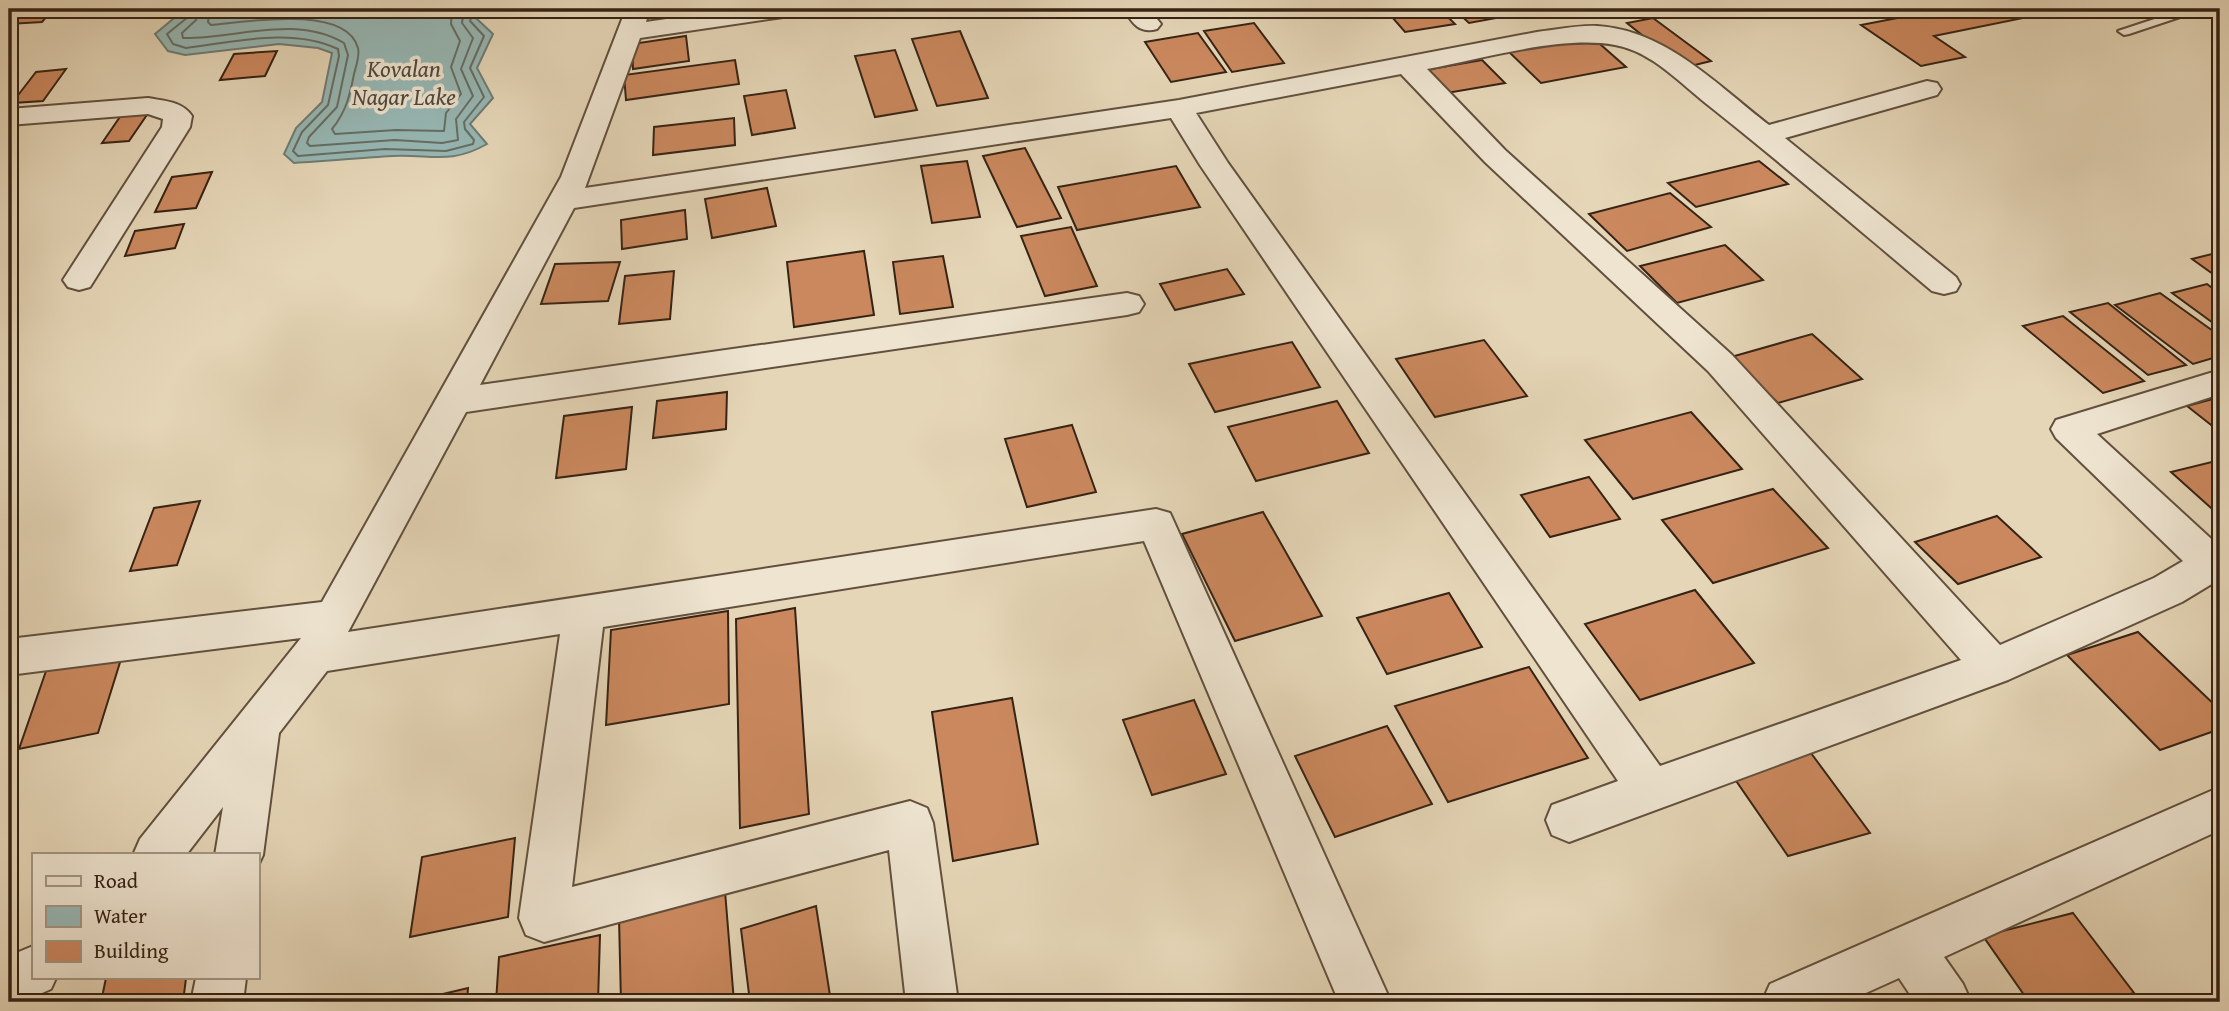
<svg xmlns="http://www.w3.org/2000/svg" width="2229" height="1011" viewBox="0 0 2229 1011" font-family="'Gentium Book Plus',serif">
<rect width="100%" height="100%" fill="#e5d6b7"/>
<filter id="stains"><feTurbulence type="fractalNoise" baseFrequency=".00286" numOctaves="4"/><feColorMatrix values="0 0 0 0 .2 0 0 0 0 .09 0 0 0 0 .02 0 0 0 .5 -.17"/></filter>
<radialGradient id="worn" r=".72"><stop offset=".6" stop-color="#630" stop-opacity="0"/><stop offset="1" stop-color="#630" stop-opacity=".3"/></radialGradient>
<path fill="#97b8b5" stroke="#707c75" stroke-width="2" d="M 185,9 L 482,9 L 477,19 L 493,34 L 477,68 L 493,98 L 470,124 L 487,144 C 450,165 431,154 392,156 C 360,158 327,161 294,163 L 284,154 L 296,128 L 322,102 L 332,53 L 318,48 L 279,44 L 185,55 L 168,51 L 155,34 Z"/>
<g fill="none" stroke-linecap="round" stroke-linejoin="round">
<g stroke="#666e65" stroke-width="2">
<path d="M 191,9 L 188,17 L 167,34 L 173,44 L 186,48 C 234,42 292,27 338,49 L 339,56 L 328,105 L 302,132 L 293,151 L 298,156 L 385,149 L 446,151 L 473,144 L 474,140 L 465,129 L 464,122 L 484,97 L 470,68 L 484,36 L 470,21 L 474,9"/>
<path d="M 199,9 L 196,20 L 182,33 L 183,38 C 237,39 295,14 344,43 L 348,55 L 337,107 L 309,137 L 307,143 L 310,146 L 395,140 L 442,143 L 458,140 L 456,119 L 473,96 L 461,69 L 473,38 L 462,23 L 464,9"/>
<path d="M 210,9 L 208,22 L 211,25 C 244,22 346,4 358,48 C 360,56 356,66 354,74 C 350,95 346,112 332,129 L 335,134 L 396,130 L 444,131 L 446,113 L 461,94 L 451,67 L 460,41 L 451,24 L 452,9"/>
</g>
</g>
<g fill="#cb885e" stroke="#362315" stroke-width="2">
<polygon points="9,9 53,9 42,22 9,24"/>
<polygon points="667,9 705,9 705,14 667,18"/>
<polygon points="1385,9 1440,9 1455,24 1405,32"/>
<polygon points="1454,9 1506,9 1513,15 1469,23"/>
<polygon points="1944,9 2068,9 1934,36 1965,57 1921,66 1861,25"/>
<polygon points="1653,18 1711,61 1683,68 1627,23"/>
<polygon points="1254,23 1284,63 1232,72 1204,31"/>
<polygon points="960,31 988,98 937,106 912,39"/>
<polygon points="1198,33 1226,72 1171,82 1145,42"/>
<polygon points="686,36 689,61 633,69 632,44"/>
<polygon points="1592,37 1626,67 1541,83 1509,52"/>
<polygon points="895,50 917,110 875,117 855,56"/>
<polygon points="277,51 265,76 220,80 234,54"/>
<polygon points="735,60 739,84 626,100 624,75"/>
<polygon points="1482,60 1505,83 1447,93 1425,70"/>
<polygon points="66,69 43,101 12,103 36,72"/>
<polygon points="786,90 795,128 752,135 744,96"/>
<polygon points="151,109 129,141 102,143 124,111"/>
<polygon points="734,118 735,145 653,155 654,127"/>
<polygon points="1025,148 1061,218 1017,227 983,156"/>
<polygon points="967,161 980,217 932,223 921,166"/>
<polygon points="1759,161 1788,184 1696,207 1668,183"/>
<polygon points="1176,166 1200,207 1077,230 1058,187"/>
<polygon points="212,172 196,208 155,212 172,177"/>
<polygon points="767,188 776,226 712,238 705,199"/>
<polygon points="1670,193 1711,227 1627,251 1589,214"/>
<polygon points="685,210 687,239 622,249 621,220"/>
<polygon points="184,224 175,248 125,256 135,231"/>
<polygon points="1071,227 1097,286 1045,296 1021,236"/>
<polygon points="1725,245 1763,280 1677,303 1640,266"/>
<polygon points="864,251 874,315 794,327 787,262"/>
<polygon points="2220,252 2220,279 2192,259"/>
<polygon points="943,256 953,307 900,314 893,262"/>
<polygon points="620,262 608,301 541,304 555,264"/>
<polygon points="1227,269 1244,294 1175,310 1160,284"/>
<polygon points="674,271 670,319 619,324 625,276"/>
<polygon points="2207,284 2220,294 2220,328 2172,293"/>
<polygon points="2160,293 2220,336 2220,356 2193,364 2115,305"/>
<polygon points="2108,303 2186,365 2148,375 2070,312"/>
<polygon points="2063,316 2144,381 2103,393 2023,326"/>
<polygon points="1812,334 1862,379 1778,403 1731,357"/>
<polygon points="1484,340 1527,396 1435,417 1396,359"/>
<polygon points="1292,342 1320,387 1215,412 1189,364"/>
<polygon points="727,392 726,429 653,438 657,401"/>
<polygon points="2220,397 2220,432 2187,406"/>
<polygon points="1337,401 1369,453 1256,481 1228,427"/>
<polygon points="632,407 626,469 556,478 564,416"/>
<polygon points="1691,412 1742,469 1633,499 1585,440"/>
<polygon points="1072,425 1096,492 1027,507 1005,439"/>
<polygon points="2220,460 2220,516 2171,472"/>
<polygon points="1589,477 1620,519 1550,537 1521,495"/>
<polygon points="1773,489 1828,548 1713,583 1662,520"/>
<polygon points="200,501 177,565 130,571 154,508"/>
<polygon points="1263,512 1322,616 1235,641 1182,534"/>
<polygon points="1997,516 2041,557 1958,584 1915,542"/>
<polygon points="1695,590 1754,663 1640,700 1585,624"/>
<polygon points="1449,593 1482,647 1387,674 1357,618"/>
<polygon points="795,608 809,814 740,828 736,619"/>
<polygon points="728,611 729,704 606,725 611,630"/>
<polygon points="2138,632 2220,710 2220,729 2160,750 2067,655"/>
<polygon points="122,656 98,733 19,749 46,671"/>
<polygon points="1529,667 1588,758 1448,802 1395,706"/>
<polygon points="1012,698 1038,844 953,861 932,712"/>
<polygon points="1194,700 1226,774 1152,795 1123,720"/>
<polygon points="1387,726 1432,804 1335,837 1295,756"/>
<polygon points="1808,749 1870,833 1788,856 1730,772"/>
<polygon points="515,838 508,917 410,937 422,857"/>
<polygon points="725,891 734,1002 621,1002 619,918"/>
<polygon points="816,906 831,1002 750,1002 741,929"/>
<polygon points="2073,913 2134,993 2100,1002 2029,1002 1983,936"/>
<polygon points="600,935 598,1002 496,1002 499,957"/>
<polygon points="106,978 186,978 183,1002 101,1002"/>
<polygon points="468,988 467,1002 409,1002"/>
</g>
<g fill="none" stroke-linecap="round" stroke-linejoin="round">
<defs>
<polygon id="lane" points="2185,9 2204,9 2129,34 2124,35 2118,31"/>
<g id="street">
<path d="M 626,9 L 650,9 L 646,22 L 734,9 L 796,9 L 792,14 L 783,17 L 640,38 L 585,188 L 1179,100 L 1537,32 C 1556,30 1577,25 1597,26 C 1666,30 1717,85 1769,125 L 1927,81 L 1937,83 L 1941,89 L 1937,95 L 1785,138 L 1956,277 L 1960,284 L 1956,291 L 1944,294 L 1932,291 C 1858,229 1784,165 1708,105 C 1680,83 1651,51 1615,45 C 1562,35 1481,59 1427,69 L 1505,150 L 1732,355 L 2000,645 L 2154,578 L 2183,561 L 2056,438 L 2051,429 L 2056,420 L 2220,370 L 2220,394 L 2097,434 L 2220,547 L 2220,579 L 2182,602 L 2008,680 L 1569,842 L 1552,835 L 1546,820 L 1552,805 L 1618,781 L 1200,165 L 1171,118 L 574,208 L 480,385 L 1127,293 L 1139,296 L 1144,304 L 1139,312 L 1127,315 L 466,412 L 348,632 L 1156,509 L 1170,513 L 1391,1002 L 1339,1002 L 1144,541 L 603,627 L 572,887 L 910,801 L 927,808 L 933,823 L 958,1002 L 906,1002 L 889,850 L 544,942 L 526,935 L 519,918 L 560,634 L 327,671 L 279,733 L 263,855 L 257,868 L 257,855 L 215,855 L 223,807 L 186,855 L 133,855 L 140,839 L 301,638 L 9,675 L 9,639 L 322,602 L 561,177 ZM 1401,74 L 1485,162 L 1708,371 L 1961,660 L 1660,766 L 1228,163 L 1196,113 Z"/>
<path d="M 1124,9 L 1149,9 L 1161,24 L 1157,29 C 1139,34 1132,23 1124,9 Z"/>
<path d="M 148,98 C 164,101 182,101 192,116 L 190,127 L 90,287 L 79,290 L 68,287 L 63,280 L 162,127 L 163,119 L 148,114 L 9,125 L 9,109 Z"/>
<polygon points="2220,787 2220,830 1944,957 1963,984 1971,1002 1915,1002 1899,978 1846,1002 1762,1002 1770,984"/>
<polygon points="33,946 33,978 56,978 51,989 22,1002 9,1002 9,956"/>
<polygon points="196,978 246,978 243,1002 191,1002"/>
</g>
</defs>
<use href="#lane" stroke="#62503e" stroke-width="4"/>
<use href="#street" stroke="#62503e" stroke-width="4"/>
<use href="#lane" fill="#eee4d0" fill-rule="evenodd"/>
<use href="#street" fill="#eee4d0" fill-rule="evenodd"/>
</g>
<g text-anchor="middle" stroke-width="7" stroke-linejoin="round" paint-order="stroke">
<g font-size="24" font-style="italic" fill="#4e483d" stroke="#eee4d0">
<text x="404" y="77">Kovalan<tspan x="404" dy="28">Nagar Lake</tspan></text>
</g>
</g>
<rect width="2229" height="1011" fill="none" stroke="#e5d6b7" stroke-width="35"/>
<rect x="10" y="10" width="2208" height="990" fill="none" stroke="#362315" stroke-width="3.5"/>
<rect x="18" y="18" width="2194" height="976" fill="none" stroke="#362315" stroke-width="2"/>
<rect x="32" y="853" width="228" height="126" fill="#eee4d0" stroke="#a49785" stroke-width="2"/>
<rect x="46" y="876" width="35" height="10" fill="#eee4d0" stroke="#a49785" stroke-width="2"/>
<text x="94" y="888" font-size="21" fill="#362315">Road</text>
<rect x="46" y="906" width="35" height="21" fill="#97b8b5" stroke="#a49785" stroke-width="2"/>
<text x="94" y="923" font-size="21" fill="#362315">Water</text>
<rect x="46" y="941" width="35" height="21" fill="#cb885e" stroke="#a49785" stroke-width="2"/>
<text x="94" y="958" font-size="21" fill="#362315">Building</text>
<rect width="100%" height="100%" filter="url(#stains)"/>
<rect width="100%" height="100%" fill="url(#worn)"/>
</svg>
